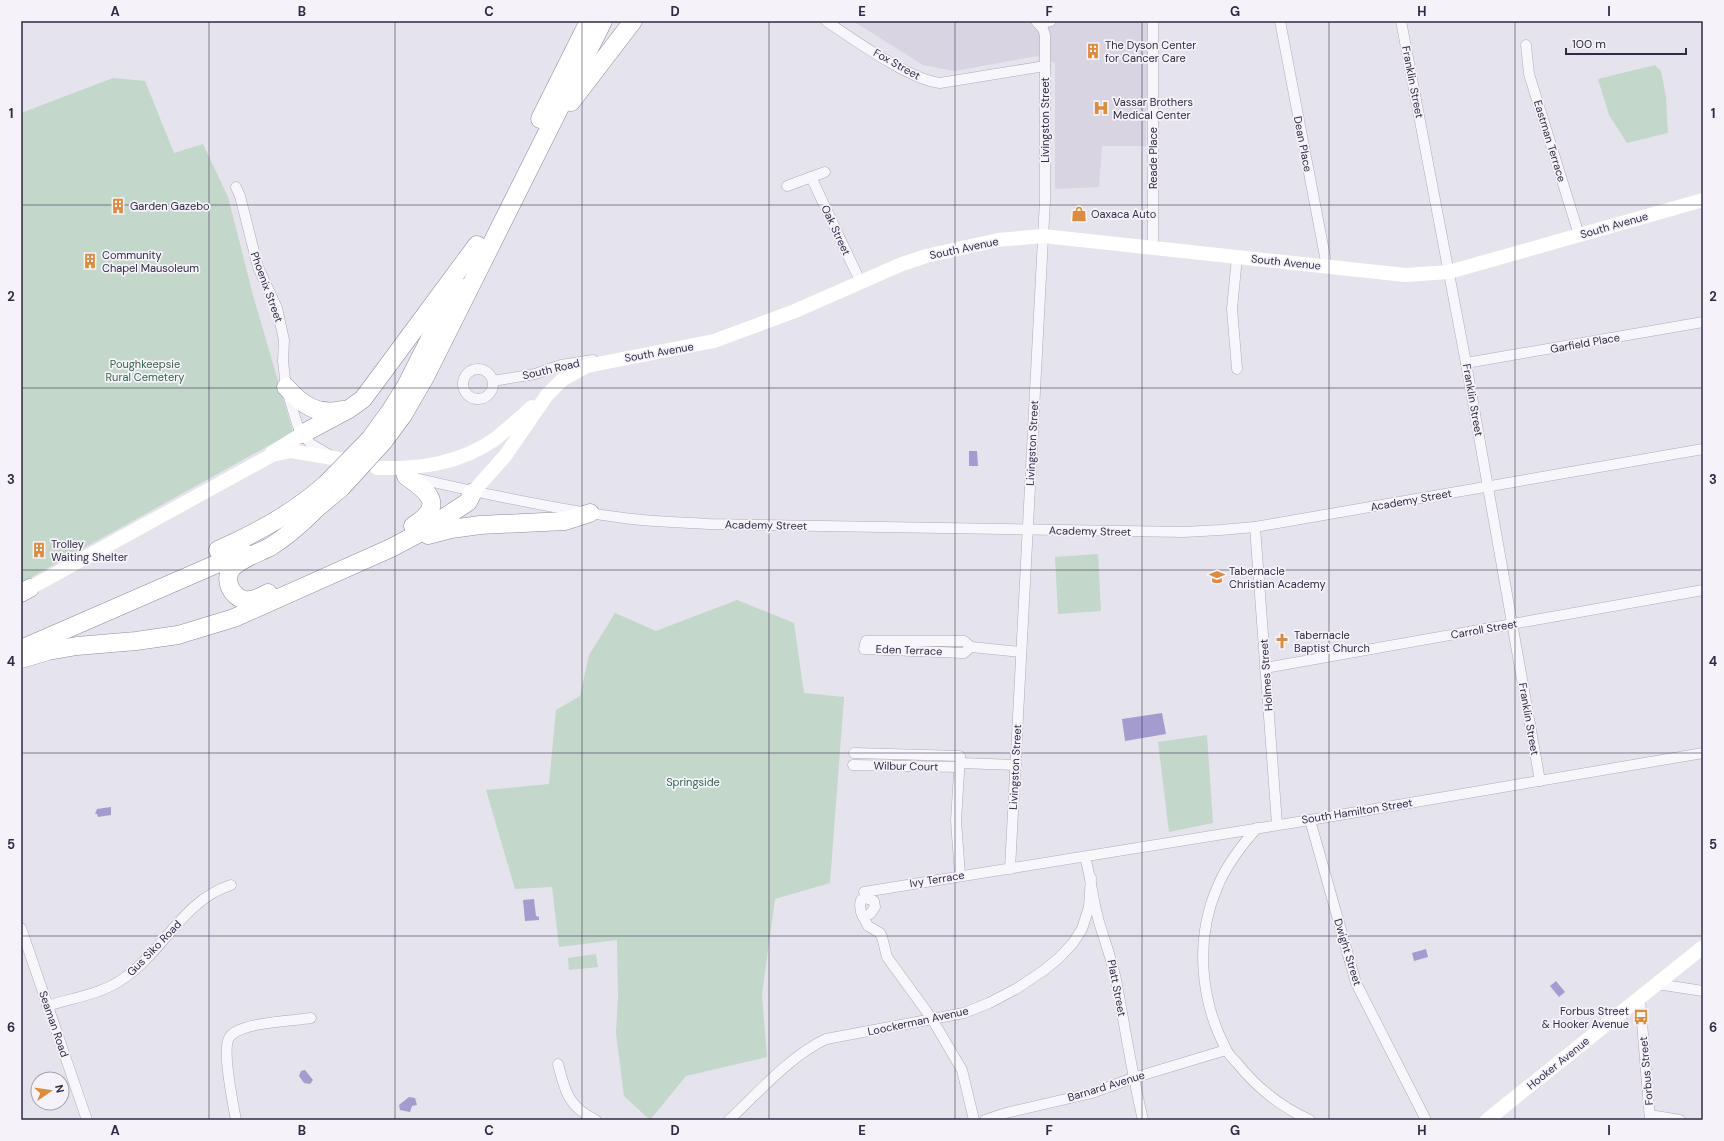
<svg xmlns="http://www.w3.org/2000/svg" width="1724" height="1141" viewBox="0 0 1724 1141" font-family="'DM Sans',sans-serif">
<rect width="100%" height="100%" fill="#e5e3ec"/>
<polygon fill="#d8d4e2" points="853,21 1148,21 1146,146 1102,146 1099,187 1055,189 1055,63 1037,56 954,71 923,65"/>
<g fill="#c3d7cb">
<polygon points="1655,65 1661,71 1666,97 1668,133 1627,143 1609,115 1598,79"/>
<polygon points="113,78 145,81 174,153 203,144 228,197 254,299 293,432 21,583 21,113"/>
<polygon points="1098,554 1101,611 1058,614 1055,557"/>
<polygon points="737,600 794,623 804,693 844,697 830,883 775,899 762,994 767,1057 686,1076 650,1120 624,1096 616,1033 618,997 617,940 559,947 552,887 515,889 486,790 549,784 556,710 580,696 589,655 615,613 656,631"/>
<polygon points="1207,735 1213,823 1169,832 1158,742"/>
<polygon points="596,954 598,967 569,970 568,958"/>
</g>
<g fill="#a49bcf">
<polygon points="969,451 977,451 978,466 969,466"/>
<polygon points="1162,713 1166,734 1125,741 1122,719"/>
<polygon points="111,807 111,815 98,817 97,814 95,814 97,809"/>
<polygon points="534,899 536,916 539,917 539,920 525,921 523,900"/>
<polygon points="1426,949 1428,957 1414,961 1412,953"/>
<polygon points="1556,981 1565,992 1559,997 1550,986"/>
<polygon points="305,1070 313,1080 310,1084 304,1083 299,1076 301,1071"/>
<polygon points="409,1097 415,1098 417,1105 412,1106 410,1112 400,1110 399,1105"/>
</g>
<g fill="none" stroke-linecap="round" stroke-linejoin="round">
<defs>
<g id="street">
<path d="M 826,21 C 853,39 910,80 940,83 L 1045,66"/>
<polyline points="1280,21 1327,267"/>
<polyline points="1401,21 1466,363 1540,781"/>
<polyline points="1039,24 1051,21"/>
<polyline points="1526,45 1529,74 1579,235"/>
<polyline points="811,177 861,283"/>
<polyline points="787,186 825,172"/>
<polyline points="236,187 240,196 258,267 277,308 284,340 283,361 286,387 297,424 302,434 311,444 328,454"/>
<polyline points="1153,248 1153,21"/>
<polyline points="1237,257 1232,309 1237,369"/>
<polyline points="1466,363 1703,322"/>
<circle cx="478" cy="384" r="15"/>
<polyline points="493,381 535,374 561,365 593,360"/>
<path d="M 415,478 C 484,494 554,509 624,518 C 653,522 681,522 709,524 L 1184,532 L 1220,530 L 1255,527 L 1703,449"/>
<polyline points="1255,527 1277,824"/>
<polyline points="971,647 964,653 864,649 866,641 964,641 971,647 1021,652"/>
<polyline points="1265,668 1703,590"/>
<polyline points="854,753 960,756 956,821 960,875"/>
<polyline points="960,763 1016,765"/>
<polyline points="853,765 959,767"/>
<polyline points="1310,820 1356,983 1426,1120"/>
<path d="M 1257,828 C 1241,846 1226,865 1217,888 C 1195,939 1200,1000 1226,1049 C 1228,1054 1233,1059 1237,1063 C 1257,1088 1281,1107 1310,1120"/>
<path d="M 1085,857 C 1091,878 1093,902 1099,922 C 1105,942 1112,960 1116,980 C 1125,1027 1132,1074 1143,1120"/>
<polyline points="1010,869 1045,200 1045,35 1043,29 1036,21"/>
<polyline points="864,892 1310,820 1703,753"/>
<polyline points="863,917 870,914 875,907 874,901 866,898 861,900 860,905 861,912 868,926 880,933 882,937 887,957 932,1019 962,1070 974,1120"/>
<polyline points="21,928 87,1120"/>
<polyline points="1657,984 1703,991"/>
<polyline points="1640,998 1650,1120"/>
<path d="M 47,1006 C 72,998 103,994 124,978 C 164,951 183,900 231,885"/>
<path d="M 558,1064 C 565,1091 568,1107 596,1120"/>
<polyline points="1650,1115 1680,1120"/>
<path d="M 236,1120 C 233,1104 222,1050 229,1038 C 238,1022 294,1021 311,1018"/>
<path d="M 729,1120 C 759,1092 790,1056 826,1039 L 964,1013 L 989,1003 L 1016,989 L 1043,971 L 1059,958 L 1073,943 L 1082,929 L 1089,907 L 1091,878"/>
<polyline points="985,1120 1006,1113 1092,1093 1133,1078 1226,1050"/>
</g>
<g id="highway">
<polyline points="571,102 633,21"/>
<polyline points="540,119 589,21"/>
<path d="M 286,387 C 302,405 318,416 342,410"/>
<polyline points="302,434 349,409 363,399 477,245"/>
<polyline points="370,439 391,410 406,386 457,285"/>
<polyline points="383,442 403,415 425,377 603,21"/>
<path d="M 406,476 C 429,492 446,505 413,526"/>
<polyline points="305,518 341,488"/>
<polyline points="428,535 451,529 480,525 565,521 590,513"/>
<path d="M 218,550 C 257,533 294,513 326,484"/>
<polyline points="21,593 30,588"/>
<path d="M 268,593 C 261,597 253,601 245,600 C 231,597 223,579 232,568 C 242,558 258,553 270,547 C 286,537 300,525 313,512"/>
<polyline points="21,649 244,552"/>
<polyline points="21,659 48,651 77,646 136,641 178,635 234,618 391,548 425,530 468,502 473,492"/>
</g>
</defs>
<use href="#street" stroke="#afabba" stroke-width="11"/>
<use href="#highway" stroke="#9089a4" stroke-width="19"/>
<use href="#street" stroke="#f7f6fa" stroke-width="10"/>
<g stroke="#fff" stroke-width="14">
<polyline points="272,453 302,434"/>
<path d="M 377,468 C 419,469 460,464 495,439 C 508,429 520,418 532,407"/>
<polyline points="473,492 505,456 547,395 562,380 587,366 714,341 795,311 902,264 926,256 998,240 1043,236 1405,275 1449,272 1703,200"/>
<polyline points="30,588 272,455 291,451 345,460"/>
<polyline points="1487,1120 1703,947"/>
</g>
<use href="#highway" stroke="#fff" stroke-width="18"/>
<defs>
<g id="highway-bridge">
<polyline points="326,484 370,439"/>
<polyline points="341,488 383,442"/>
</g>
</defs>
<use href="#highway-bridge" stroke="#9089a4" stroke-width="19" stroke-linecap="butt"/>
<use href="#highway-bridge" stroke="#fff" stroke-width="18"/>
</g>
<path fill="none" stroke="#312946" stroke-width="1" stroke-opacity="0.55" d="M 209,21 L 209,1120M 395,21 L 395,1120M 582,21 L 582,1120M 769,21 L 769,1120M 955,21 L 955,1120M 1142,21 L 1142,1120M 1329,21 L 1329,1120M 1515,21 L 1515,1120M 21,205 L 1703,205M 21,388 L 1703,388M 21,570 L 1703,570M 21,753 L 1703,753M 21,936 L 1703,936"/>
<defs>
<symbol id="building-bare" viewBox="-9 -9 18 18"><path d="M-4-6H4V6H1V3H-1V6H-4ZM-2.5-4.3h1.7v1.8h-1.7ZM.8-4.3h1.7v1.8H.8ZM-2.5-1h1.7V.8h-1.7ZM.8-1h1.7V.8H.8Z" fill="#db8c3f" stroke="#f5f3f9" stroke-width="2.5" paint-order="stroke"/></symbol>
<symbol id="hospital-bare" viewBox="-9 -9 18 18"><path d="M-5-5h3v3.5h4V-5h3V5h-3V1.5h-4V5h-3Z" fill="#db8c3f" stroke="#f5f3f9" stroke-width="2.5" paint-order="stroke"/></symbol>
<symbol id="shop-bare" viewBox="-9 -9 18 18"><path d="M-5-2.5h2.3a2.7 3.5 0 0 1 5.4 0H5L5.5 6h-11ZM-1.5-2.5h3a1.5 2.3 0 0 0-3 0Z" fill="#db8c3f" stroke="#f5f3f9" stroke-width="2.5" paint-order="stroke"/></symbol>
<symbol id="school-bare" viewBox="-9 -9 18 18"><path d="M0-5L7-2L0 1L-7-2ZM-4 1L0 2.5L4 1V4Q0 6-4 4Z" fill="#db8c3f" stroke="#f5f3f9" stroke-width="2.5" paint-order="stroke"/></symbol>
<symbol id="church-bare" viewBox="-9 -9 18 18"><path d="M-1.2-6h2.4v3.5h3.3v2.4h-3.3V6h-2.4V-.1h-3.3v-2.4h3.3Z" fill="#db8c3f" stroke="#f5f3f9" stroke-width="2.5" paint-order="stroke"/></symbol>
<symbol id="bus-bare" viewBox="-9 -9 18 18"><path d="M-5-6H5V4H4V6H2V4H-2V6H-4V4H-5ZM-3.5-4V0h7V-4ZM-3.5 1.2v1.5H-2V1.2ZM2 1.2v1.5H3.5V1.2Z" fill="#db8c3f" stroke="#f5f3f9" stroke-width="2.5" paint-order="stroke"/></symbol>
</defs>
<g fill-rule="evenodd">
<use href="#building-bare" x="1082" y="40" width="22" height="22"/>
<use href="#hospital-bare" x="1090" y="97" width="22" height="22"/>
<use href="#building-bare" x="107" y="195" width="22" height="22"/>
<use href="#shop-bare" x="1068" y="203" width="22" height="22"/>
<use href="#building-bare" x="79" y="250" width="22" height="22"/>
<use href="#building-bare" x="28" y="539" width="22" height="22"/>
<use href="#school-bare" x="1206" y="566" width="22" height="22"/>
<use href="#church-bare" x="1271" y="630" width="22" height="22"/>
<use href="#bus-bare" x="1630" y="1006" width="22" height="22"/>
</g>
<g text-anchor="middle" stroke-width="3.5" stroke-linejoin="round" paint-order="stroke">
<g font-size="11" fill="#312946" stroke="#f5f3f9" text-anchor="start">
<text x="1105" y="49">The Dyson Center<tspan x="1105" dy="13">for Cancer Care</tspan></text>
<text x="1113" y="106">Vassar Brothers<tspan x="1113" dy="13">Medical Center</tspan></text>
<text x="130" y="210">Garden Gazebo</text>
<text x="1091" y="218">Oaxaca Auto</text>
<text x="102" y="259">Community<tspan x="102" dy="13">Chapel Mausoleum</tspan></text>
<text x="51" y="548">Trolley<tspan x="51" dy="13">Waiting Shelter</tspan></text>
<text x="1229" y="575">Tabernacle<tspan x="1229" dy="13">Christian Academy</tspan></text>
<text x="1294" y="639">Tabernacle<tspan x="1294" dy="13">Baptist Church</tspan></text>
<text x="1629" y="1015" text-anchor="end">Forbus Street<tspan x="1629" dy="13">&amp; Hooker Avenue</tspan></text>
</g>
<g font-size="11" fill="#312946" stroke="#f5f3f9">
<text transform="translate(897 64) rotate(29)" y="4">Fox Street</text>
<text transform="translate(1413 82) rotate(79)" y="4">Franklin Street</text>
<text transform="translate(1045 120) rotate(-90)" y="4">Livingston Street</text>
<text transform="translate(1550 141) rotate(73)" y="4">Eastman Terrace</text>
<text transform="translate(1303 144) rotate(79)" y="4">Dean Place</text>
<text transform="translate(1153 158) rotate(-90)" y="4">Reade Place</text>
<text transform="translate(1614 225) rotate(-16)" y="4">South Avenue</text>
<text transform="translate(836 230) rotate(65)" y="4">Oak Street</text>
<text transform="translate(964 248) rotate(-12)" y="4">South Avenue</text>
<text transform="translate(1286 262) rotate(6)" y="4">South Avenue</text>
<text transform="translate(267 287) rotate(70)" y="4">Phoenix Street</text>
<text transform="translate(1585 343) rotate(-10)" y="4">Garfield Place</text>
<text transform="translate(659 352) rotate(-10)" y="4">South Avenue</text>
<text transform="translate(551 369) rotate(-13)" y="4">South Road</text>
<text transform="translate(1473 400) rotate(80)" y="4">Franklin Street</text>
<text transform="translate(1032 443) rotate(-87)" y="4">Livingston Street</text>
<text transform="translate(1411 500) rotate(-10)" y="4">Academy Street</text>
<text transform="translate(766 525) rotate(1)" y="4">Academy Street</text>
<text transform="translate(1090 531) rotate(1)" y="4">Academy Street</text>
<text transform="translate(1484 629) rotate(-10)" y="4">Carroll Street</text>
<text transform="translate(909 650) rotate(2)" y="4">Eden Terrace</text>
<text transform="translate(1266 675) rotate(-94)" y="4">Holmes Street</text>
<text transform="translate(1529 719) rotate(80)" y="4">Franklin Street</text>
<text transform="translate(906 766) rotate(1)" y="4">Wilbur Court</text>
<text transform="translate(1015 767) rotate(-87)" y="4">Livingston Street</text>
<text transform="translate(1357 811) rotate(-9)" y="4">South Hamilton Street</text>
<text transform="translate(937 879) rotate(-9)" y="4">Ivy Terrace</text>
<text transform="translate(154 948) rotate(-46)" y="4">Gus Siko Road</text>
<text transform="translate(1348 952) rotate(73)" y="4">Dwight Street</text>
<text transform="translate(1117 988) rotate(79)" y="4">Platt Street</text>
<text transform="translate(918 1021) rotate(-12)" y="4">Loockerman Avenue</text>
<text transform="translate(54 1024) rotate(71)" y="4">Seaman Road</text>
<text transform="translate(1558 1063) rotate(-39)" y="4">Hooker Avenue</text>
<text transform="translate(1646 1071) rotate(-95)" y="4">Forbus Street</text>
<text transform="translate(1106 1086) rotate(-17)" y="4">Barnard Avenue</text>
</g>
<g font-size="11" fill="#35644a" stroke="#f5f3f9">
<text x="145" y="368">Poughkeepsie<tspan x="145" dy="13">Rural Cemetery</tspan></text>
<text x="693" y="786">Springside</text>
</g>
</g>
<rect width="1724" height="1141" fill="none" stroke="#f5f3f9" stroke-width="44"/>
<g transform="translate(50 1091) rotate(77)"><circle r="19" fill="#f5f3f9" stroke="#a7a2b1"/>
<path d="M0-3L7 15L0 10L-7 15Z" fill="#db8c3f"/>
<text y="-6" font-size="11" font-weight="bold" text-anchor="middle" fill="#312946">N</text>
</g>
<path d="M1566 48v6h120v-6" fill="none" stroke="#312946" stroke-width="2"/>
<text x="1572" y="48" font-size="12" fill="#312946" stroke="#f5f3f9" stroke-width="3" paint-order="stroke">100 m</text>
<rect x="22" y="22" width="1680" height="1097" fill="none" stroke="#312946" stroke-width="1.5"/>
<g font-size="13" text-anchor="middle" font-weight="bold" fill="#312946">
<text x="115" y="16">A</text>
<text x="302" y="16">B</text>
<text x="489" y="16">C</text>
<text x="675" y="16">D</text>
<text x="862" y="16">E</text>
<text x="1049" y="16">F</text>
<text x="1235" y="16">G</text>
<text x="1422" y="16">H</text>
<text x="1609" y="16">I</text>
<text x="11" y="118">1</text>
<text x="1713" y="118">1</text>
<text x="11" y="301">2</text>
<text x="1713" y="301">2</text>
<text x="11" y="484">3</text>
<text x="1713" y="484">3</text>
<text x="11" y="666">4</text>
<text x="1713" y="666">4</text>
<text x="11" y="849">5</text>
<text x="1713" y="849">5</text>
<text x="11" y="1032">6</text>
<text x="1713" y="1032">6</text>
<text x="115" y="1135">A</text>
<text x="302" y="1135">B</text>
<text x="489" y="1135">C</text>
<text x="675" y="1135">D</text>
<text x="862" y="1135">E</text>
<text x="1049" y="1135">F</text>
<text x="1235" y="1135">G</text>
<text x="1422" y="1135">H</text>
<text x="1609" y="1135">I</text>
</g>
</svg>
